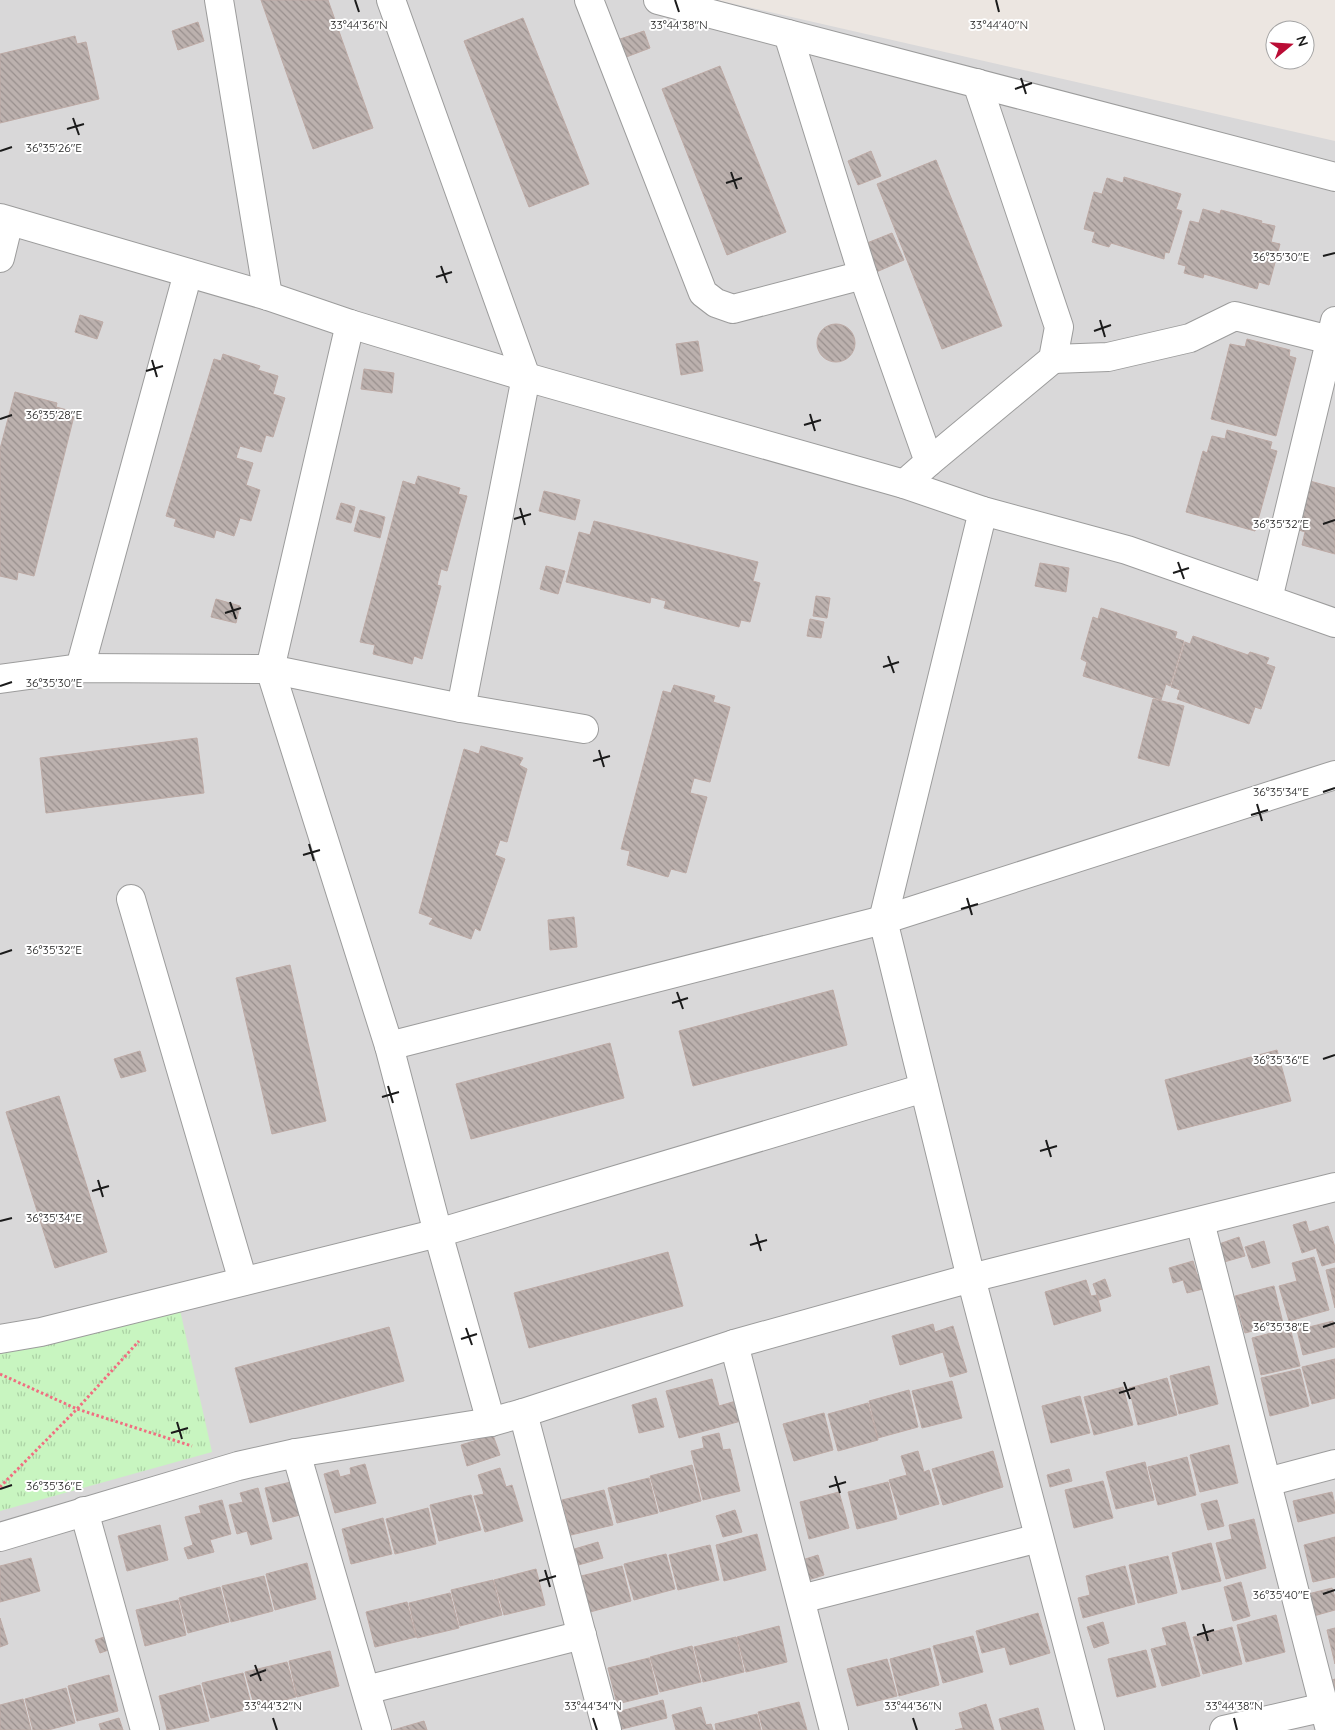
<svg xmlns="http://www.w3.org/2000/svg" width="1335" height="1730" viewBox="0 0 1335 1730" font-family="Quicksand,sans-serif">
<defs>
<pattern id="park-tufts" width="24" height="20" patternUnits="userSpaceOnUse" patternTransform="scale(1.25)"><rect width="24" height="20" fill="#c8f5c0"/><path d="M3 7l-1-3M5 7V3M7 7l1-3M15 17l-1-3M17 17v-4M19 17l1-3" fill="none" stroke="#abd1a4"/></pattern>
<pattern id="building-back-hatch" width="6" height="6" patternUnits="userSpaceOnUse" patternTransform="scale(1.25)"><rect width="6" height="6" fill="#bcb1ae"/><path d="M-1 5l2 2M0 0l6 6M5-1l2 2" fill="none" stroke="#988f8d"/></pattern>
</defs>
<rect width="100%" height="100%" fill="#ece6e1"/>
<polygon fill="#d9d8d9" points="0,0 717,0 1335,141 1335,1730 0,1730"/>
<polygon fill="url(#park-tufts)" points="180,1310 212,1452 0,1511 0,1347"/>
<g fill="url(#building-back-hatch)" stroke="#bdaaa5">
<polygon points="261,0 328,0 373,128 313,149"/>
<polygon points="523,18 589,184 529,207 464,41"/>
<polygon points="198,22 204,41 178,50 172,31"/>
<polygon points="644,31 650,48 621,59 614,41"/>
<polygon points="75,36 77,44 86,42 99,99 0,123 0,54"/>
<polygon points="720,66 786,232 727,255 662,89"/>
<polygon points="871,151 881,176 858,185 848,161"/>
<polygon points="936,160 1002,326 942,349 877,184"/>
<polygon points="1124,177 1181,194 1176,209 1182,211 1169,253 1165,252 1164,259 1111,243 1109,247 1092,242 1095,232 1084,229 1094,192 1102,194 1107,178 1123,183"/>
<polygon points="1203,209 1220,214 1221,210 1262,221 1261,223 1275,226 1271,242 1280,244 1269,285 1259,282 1257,289 1204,274 1203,278 1184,273 1186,266 1178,264 1190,221 1199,223"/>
<polygon points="892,233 904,260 874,273 862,245"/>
<polygon points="80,315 103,322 97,339 75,332"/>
<circle cx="836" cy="343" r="19"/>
<polygon points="1247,339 1290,350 1289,356 1296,358 1276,436 1211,419 1230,344 1245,347"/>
<polygon points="698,341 703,371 681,375 676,344"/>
<polygon points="223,354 260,366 258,370 278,376 273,394 285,398 273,437 266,435 261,452 240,446 236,458 253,463 246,485 260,490 251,521 240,518 234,536 216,530 214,538 174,526 176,519 166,516 214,359 221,361"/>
<polygon points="364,369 394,373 392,393 361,389"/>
<polygon points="15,392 57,403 56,407 75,412 34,576 18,572 17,580 0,576 0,449"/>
<polygon points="1227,430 1272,442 1270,449 1277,451 1255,531 1186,512 1203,451 1207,453 1212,436 1225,439"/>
<polygon points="418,476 460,488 458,494 467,496 447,571 441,569 437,585 441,586 422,659 414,656 412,664 373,654 375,645 360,642 403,481 415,485"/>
<polygon points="1310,481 1335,488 1335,554 1302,545 1305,532 1296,529"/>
<polygon points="544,491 580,500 575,520 539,511"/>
<polygon points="341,503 355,507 351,523 336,519"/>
<polygon points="360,510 385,517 380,538 354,531"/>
<polygon points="594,521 758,562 753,581 760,583 750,622 741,620 739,627 664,608 666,601 651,597 650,603 566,582 579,532 590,535"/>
<polygon points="1040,563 1069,568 1066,592 1035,586"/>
<polygon points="546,566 565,571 558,594 540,589"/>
<polygon points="816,596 830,598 827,618 813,616"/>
<polygon points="216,599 240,606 236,623 211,617"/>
<polygon points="1101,608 1177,632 1175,638 1184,641 1170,686 1166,684 1161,700 1083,676 1087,662 1081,659 1093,617 1098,619"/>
<polygon points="810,619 824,622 821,638 807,636"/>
<polygon points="1193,636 1248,655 1250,652 1269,658 1266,664 1275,667 1261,709 1255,707 1249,724 1177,699 1180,690 1171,687 1185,642 1190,644"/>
<polygon points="674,685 715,696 713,702 730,707 710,782 694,778 690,793 707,797 686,873 671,869 668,877 627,865 630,851 621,849 663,691 671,693"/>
<polygon points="1153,699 1184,706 1169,766 1138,758"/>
<polygon points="197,738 204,793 46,813 40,758"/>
<polygon points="481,746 523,758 519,765 527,769 507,842 500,840 495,855 505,859 480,931 475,928 471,939 429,924 433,918 419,913 464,749 479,754"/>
<polygon points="574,917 577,947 550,950 548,920"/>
<polygon points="290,965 326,1121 272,1134 236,978"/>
<polygon points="833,990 847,1045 693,1086 679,1031"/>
<polygon points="610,1043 624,1098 471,1139 456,1084"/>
<polygon points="1277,1050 1291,1101 1178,1130 1165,1080"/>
<polygon points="140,1051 146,1071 121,1078 114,1059"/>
<polygon points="59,1096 107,1252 55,1268 6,1112"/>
<polygon points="1306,1221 1309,1232 1328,1226 1335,1247 1335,1262 1322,1266 1316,1248 1302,1253 1293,1225"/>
<polygon points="1239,1237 1245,1256 1224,1262 1219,1244"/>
<polygon points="1264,1241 1270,1263 1252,1268 1245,1247"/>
<polygon points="668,1252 683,1306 529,1348 514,1293"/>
<polygon points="1314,1257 1329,1310 1289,1321 1279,1286 1297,1281 1292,1263"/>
<polygon points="1193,1261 1197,1275 1203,1273 1207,1288 1187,1293 1183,1280 1173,1283 1169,1268"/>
<polygon points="1335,1268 1335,1308 1326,1270"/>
<polygon points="1105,1279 1111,1296 1099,1300 1093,1284"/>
<polygon points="1086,1280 1091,1296 1097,1295 1101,1311 1054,1325 1045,1292"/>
<polygon points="1274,1286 1283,1323 1245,1333 1235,1296"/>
<polygon points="1333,1321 1335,1329 1335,1347 1303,1355 1297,1330"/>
<polygon points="933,1324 935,1332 953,1326 967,1372 950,1377 943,1352 900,1365 892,1336"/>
<polygon points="389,1327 404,1381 250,1423 235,1368"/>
<polygon points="1290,1328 1300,1366 1261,1375 1252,1338"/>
<polygon points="1335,1359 1335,1398 1312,1404 1302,1367"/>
<polygon points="1209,1366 1218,1404 1179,1414 1170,1376"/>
<polygon points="1300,1369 1309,1406 1270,1416 1261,1378"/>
<polygon points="1167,1378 1177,1415 1138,1425 1129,1388"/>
<polygon points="712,1379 719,1406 736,1401 741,1421 679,1438 666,1391"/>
<polygon points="952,1381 962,1418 922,1428 912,1391"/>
<polygon points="1123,1387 1133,1425 1094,1435 1084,1397"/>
<polygon points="909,1390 918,1427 878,1438 869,1401"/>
<polygon points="1080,1396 1090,1433 1051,1443 1042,1406"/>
<polygon points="656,1398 664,1427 639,1433 632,1405"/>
<polygon points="868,1403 878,1440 838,1451 828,1414"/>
<polygon points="824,1413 833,1450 794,1461 783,1424"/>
<polygon points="719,1433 723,1450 730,1449 740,1491 703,1500 691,1451 704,1448 702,1437"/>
<polygon points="493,1435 500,1455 467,1466 461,1445"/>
<polygon points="1229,1445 1238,1483 1200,1492 1190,1455"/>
<polygon points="918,1451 924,1472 929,1470 939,1504 900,1515 889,1480 907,1475 901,1456"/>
<polygon points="993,1451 1003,1487 943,1505 932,1469"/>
<polygon points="1187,1457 1196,1495 1158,1505 1148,1467"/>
<polygon points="1145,1462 1154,1500 1116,1509 1106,1472"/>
<polygon points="365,1464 376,1503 335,1513 324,1474 338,1470 340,1477 351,1474 350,1468"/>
<polygon points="692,1465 701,1501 660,1512 650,1476"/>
<polygon points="500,1468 506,1487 512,1485 523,1521 485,1532 474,1496 484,1494 478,1475"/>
<polygon points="1069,1469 1072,1481 1050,1487 1047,1475"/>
<polygon points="649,1478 658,1513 617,1523 608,1488"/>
<polygon points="1103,1481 1113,1518 1074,1528 1065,1490"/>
<polygon points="291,1482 300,1515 273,1522 265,1488"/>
<polygon points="888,1482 897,1519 857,1529 848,1492"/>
<polygon points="258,1488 272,1539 251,1545 247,1531 237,1534 229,1505 243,1502 240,1493"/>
<polygon points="604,1490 613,1525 571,1535 562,1500"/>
<polygon points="839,1492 849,1528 809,1539 800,1502"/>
<polygon points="1332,1492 1335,1505 1335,1513 1298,1522 1293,1501"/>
<polygon points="471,1495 481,1530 439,1541 430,1505"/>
<polygon points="222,1500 231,1534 210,1540 214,1552 188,1559 184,1548 193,1545 185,1517 201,1513 199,1506"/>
<polygon points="1217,1500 1224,1526 1208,1530 1201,1504"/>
<polygon points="428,1508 436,1544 395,1554 386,1519"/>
<polygon points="735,1510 742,1532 723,1537 716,1516"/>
<polygon points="383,1518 392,1554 351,1564 342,1529"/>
<polygon points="1254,1519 1266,1568 1226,1579 1216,1543 1232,1539 1229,1525"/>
<polygon points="160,1525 168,1560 127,1571 118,1536"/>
<polygon points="757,1534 766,1570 724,1581 716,1545"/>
<polygon points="1335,1537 1335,1577 1313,1582 1304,1545"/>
<polygon points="598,1542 603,1558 575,1566 571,1550"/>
<polygon points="1211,1543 1221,1581 1182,1590 1172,1553"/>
<polygon points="710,1545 719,1580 678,1590 669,1555"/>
<polygon points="666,1554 675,1589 634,1600 624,1564"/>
<polygon points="818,1555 824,1575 802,1582 796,1562"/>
<polygon points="1168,1556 1177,1593 1138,1603 1129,1565"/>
<polygon points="31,1558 40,1591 0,1602 0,1566"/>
<polygon points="307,1563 316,1599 275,1610 266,1574"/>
<polygon points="622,1566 631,1601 590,1612 581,1576"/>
<polygon points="1125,1566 1135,1604 1083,1618 1078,1598 1090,1595 1086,1576"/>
<polygon points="536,1569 545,1605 504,1615 494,1580"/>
<polygon points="264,1576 273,1611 231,1622 222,1586"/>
<polygon points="493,1580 502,1615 460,1626 451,1590"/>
<polygon points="1241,1582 1250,1616 1233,1621 1224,1587"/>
<polygon points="220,1587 229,1622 188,1633 179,1598"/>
<polygon points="1332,1588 1335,1597 1335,1610 1310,1617 1304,1595"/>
<polygon points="450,1593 459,1628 417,1638 409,1603"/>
<polygon points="178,1600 186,1635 145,1646 136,1610"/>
<polygon points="407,1602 416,1637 375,1647 366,1612"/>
<polygon points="1038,1613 1050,1653 1010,1665 1005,1647 982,1653 976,1631"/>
<polygon points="1276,1615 1285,1652 1246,1662 1237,1625"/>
<polygon points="0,1618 8,1644 0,1647"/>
<polygon points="1103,1622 1109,1643 1094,1648 1087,1627"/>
<polygon points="1185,1622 1200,1676 1162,1686 1151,1649 1167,1645 1162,1628"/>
<polygon points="779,1626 787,1662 746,1672 737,1637"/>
<polygon points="1232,1627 1242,1664 1203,1674 1193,1637"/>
<polygon points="1335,1628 1335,1664 1327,1630"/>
<polygon points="113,1634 117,1647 100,1653 95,1640"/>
<polygon points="973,1636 983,1672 943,1683 933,1646"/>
<polygon points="736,1637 744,1672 703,1682 694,1647"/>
<polygon points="692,1646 701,1682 660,1692 650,1657"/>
<polygon points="930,1648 939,1685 899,1696 890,1659"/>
<polygon points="1146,1650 1156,1687 1117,1697 1108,1659"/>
<polygon points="330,1651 339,1686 297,1697 289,1661"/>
<polygon points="649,1658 658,1694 617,1704 608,1668"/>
<polygon points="887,1659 897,1696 857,1706 847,1669"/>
<polygon points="287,1662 296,1697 255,1708 245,1672"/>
<polygon points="243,1673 252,1708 211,1718 202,1683"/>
<polygon points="109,1675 118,1711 77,1721 68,1686"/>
<polygon points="1335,1679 1335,1696 1326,1682"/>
<polygon points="200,1685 209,1721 167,1730 159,1696"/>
<polygon points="66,1688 75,1723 48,1730 33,1730 25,1699"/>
<polygon points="23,1699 31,1730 0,1730 0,1705"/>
<polygon points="663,1700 667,1718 618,1730 613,1713"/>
<polygon points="799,1702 807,1730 763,1730 758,1712"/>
<polygon points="986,1704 994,1730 955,1730 963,1728 959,1713"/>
<polygon points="701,1707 706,1725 711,1724 713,1730 676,1730 672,1715"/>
<polygon points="1038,1708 1044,1730 1002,1730 999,1719"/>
<polygon points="757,1714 761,1730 716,1730 715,1724"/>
<polygon points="119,1718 123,1730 101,1730 99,1724"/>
<polygon points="424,1721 427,1730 393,1730"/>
</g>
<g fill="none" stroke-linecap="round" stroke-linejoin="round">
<defs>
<g id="street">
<polyline points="219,0 268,296"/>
<polyline points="391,0 526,377 461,708"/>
<polyline points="589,0 703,293 716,303 733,309 863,275"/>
<polyline points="658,0 1335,177"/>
<polyline points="788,34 863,275 929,462 904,484"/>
<polyline points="0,218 268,296 350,324 526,377 904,484 983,511 1127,550 1335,623"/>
<polyline points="0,258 9,221"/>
<polyline points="350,324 270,669 389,1046 438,1233 491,1422"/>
<polyline points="1053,359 1108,357 1190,338 1235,316 1330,340"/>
<polyline points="929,462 1053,359 1059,327 977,83"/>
<polyline points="983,511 883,920 971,1278 1090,1730"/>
<polyline points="1268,599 1335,321"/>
<polyline points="80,668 188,273"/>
<polyline points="0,679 80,668 270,669 461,708 584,729"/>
<polyline points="131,899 243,1281"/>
<polyline points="389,1046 883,920 1335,775"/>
<polyline points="1200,1222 1330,1730"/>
<polyline points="0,1339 41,1332 438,1233 924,1088"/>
<polyline points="734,1344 834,1730"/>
<polyline points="523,1413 607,1730"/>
<polyline points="296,1453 377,1730"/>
<polyline points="1267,1482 1335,1464"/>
<polyline points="84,1511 145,1730"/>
<polyline points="0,1537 238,1466 296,1453 491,1422 523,1413 734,1344 971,1278 1335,1187"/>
<polyline points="801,1599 1039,1538"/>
<polyline points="366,1690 582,1635"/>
<polyline points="1224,1730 1325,1707"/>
</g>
</defs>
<use href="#street" stroke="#9c9c9c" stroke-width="30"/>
<g stroke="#f06e80" stroke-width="3" stroke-dasharray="2.5 2.5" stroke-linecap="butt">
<polyline points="0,1374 77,1409 192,1446"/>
<polyline points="0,1487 77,1409 139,1341"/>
</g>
<use href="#street" stroke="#fff" stroke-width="28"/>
</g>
<path fill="none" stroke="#1b1b1b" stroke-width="2" d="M 355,0 L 359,12M 675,0 L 679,12M 996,0 L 999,12M 1021,78 L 1026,94M 1015,89 L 1032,83M 73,118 L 79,135M 67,129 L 84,124M 0,151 L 12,147M 731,172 L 737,189M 726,183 L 742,178M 1323,256 L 1335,253M 441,266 L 447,283M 436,277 L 452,272M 1100,320 L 1105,337M 1094,331 L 1111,325M 152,360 L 157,377M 146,371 L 163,366M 810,414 L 815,431M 0,419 L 12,415M 804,425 L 821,420M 520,508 L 525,525M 514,519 L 531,514M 1323,524 L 1335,520M 1178,562 L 1184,579M 1173,573 L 1189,568M 230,602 L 236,619M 225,613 L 241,608M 888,656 L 894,673M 883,667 L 899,662M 0,686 L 12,682M 599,750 L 604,767M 593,761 L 610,756M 1323,792 L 1335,788M 1257,804 L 1262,821M 1251,815 L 1268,810M 309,844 L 314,861M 303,855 L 320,850M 967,898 L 972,915M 961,909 L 978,904M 0,954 L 12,950M 677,992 L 683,1009M 672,1003 L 688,998M 1323,1059 L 1335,1055M 388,1086 L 393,1103M 382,1097 L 399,1092M 1046,1140 L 1051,1157M 1040,1151 L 1057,1146M 98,1180 L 103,1197M 92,1191 L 109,1186M 0,1221 L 12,1218M 756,1234 L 761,1251M 750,1245 L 767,1240M 1323,1327 L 1335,1323M 466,1328 L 472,1345M 461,1339 L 477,1334M 1124,1382 L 1130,1399M 1119,1393 L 1135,1388M 177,1422 L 182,1439M 171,1433 L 188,1428M 835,1476 L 840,1493M 829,1487 L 846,1482M 0,1489 L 12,1485M 545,1570 L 550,1587M 539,1581 L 556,1576M 1323,1594 L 1335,1590M 1203,1624 L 1208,1641M 1197,1635 L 1214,1630M 255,1665 L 261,1681M 250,1676 L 266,1670M 273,1718 L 277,1730M 593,1718 L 597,1730M 913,1718 L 917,1730M 1234,1718 L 1237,1730"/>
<g font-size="12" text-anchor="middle" fill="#1b1b1b" stroke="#fff" stroke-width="4" stroke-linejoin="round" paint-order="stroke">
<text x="359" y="29">33°44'36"N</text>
<text x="679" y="29">33°44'38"N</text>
<text x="999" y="29">33°44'40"N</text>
<text x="54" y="152">36°35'26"E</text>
<text x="1281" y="261">36°35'30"E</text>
<text x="54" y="419">36°35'28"E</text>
<text x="1281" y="528">36°35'32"E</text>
<text x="54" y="687">36°35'30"E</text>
<text x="1281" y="796">36°35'34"E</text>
<text x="54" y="954">36°35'32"E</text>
<text x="1281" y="1064">36°35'36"E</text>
<text x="54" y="1222">36°35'34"E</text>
<text x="1281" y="1331">36°35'38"E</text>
<text x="54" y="1490">36°35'36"E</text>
<text x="1281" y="1599">36°35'40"E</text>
<text x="273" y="1710">33°44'32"N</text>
<text x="593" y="1710">33°44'34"N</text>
<text x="913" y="1710">33°44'36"N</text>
<text x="1234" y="1710">33°44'38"N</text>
</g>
<g transform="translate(1290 45) rotate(72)"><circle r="24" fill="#ffffff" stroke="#a4a4a4"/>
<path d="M0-4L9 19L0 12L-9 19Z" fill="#ba0c35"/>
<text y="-8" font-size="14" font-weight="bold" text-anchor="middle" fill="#1b1b1b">N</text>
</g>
</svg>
